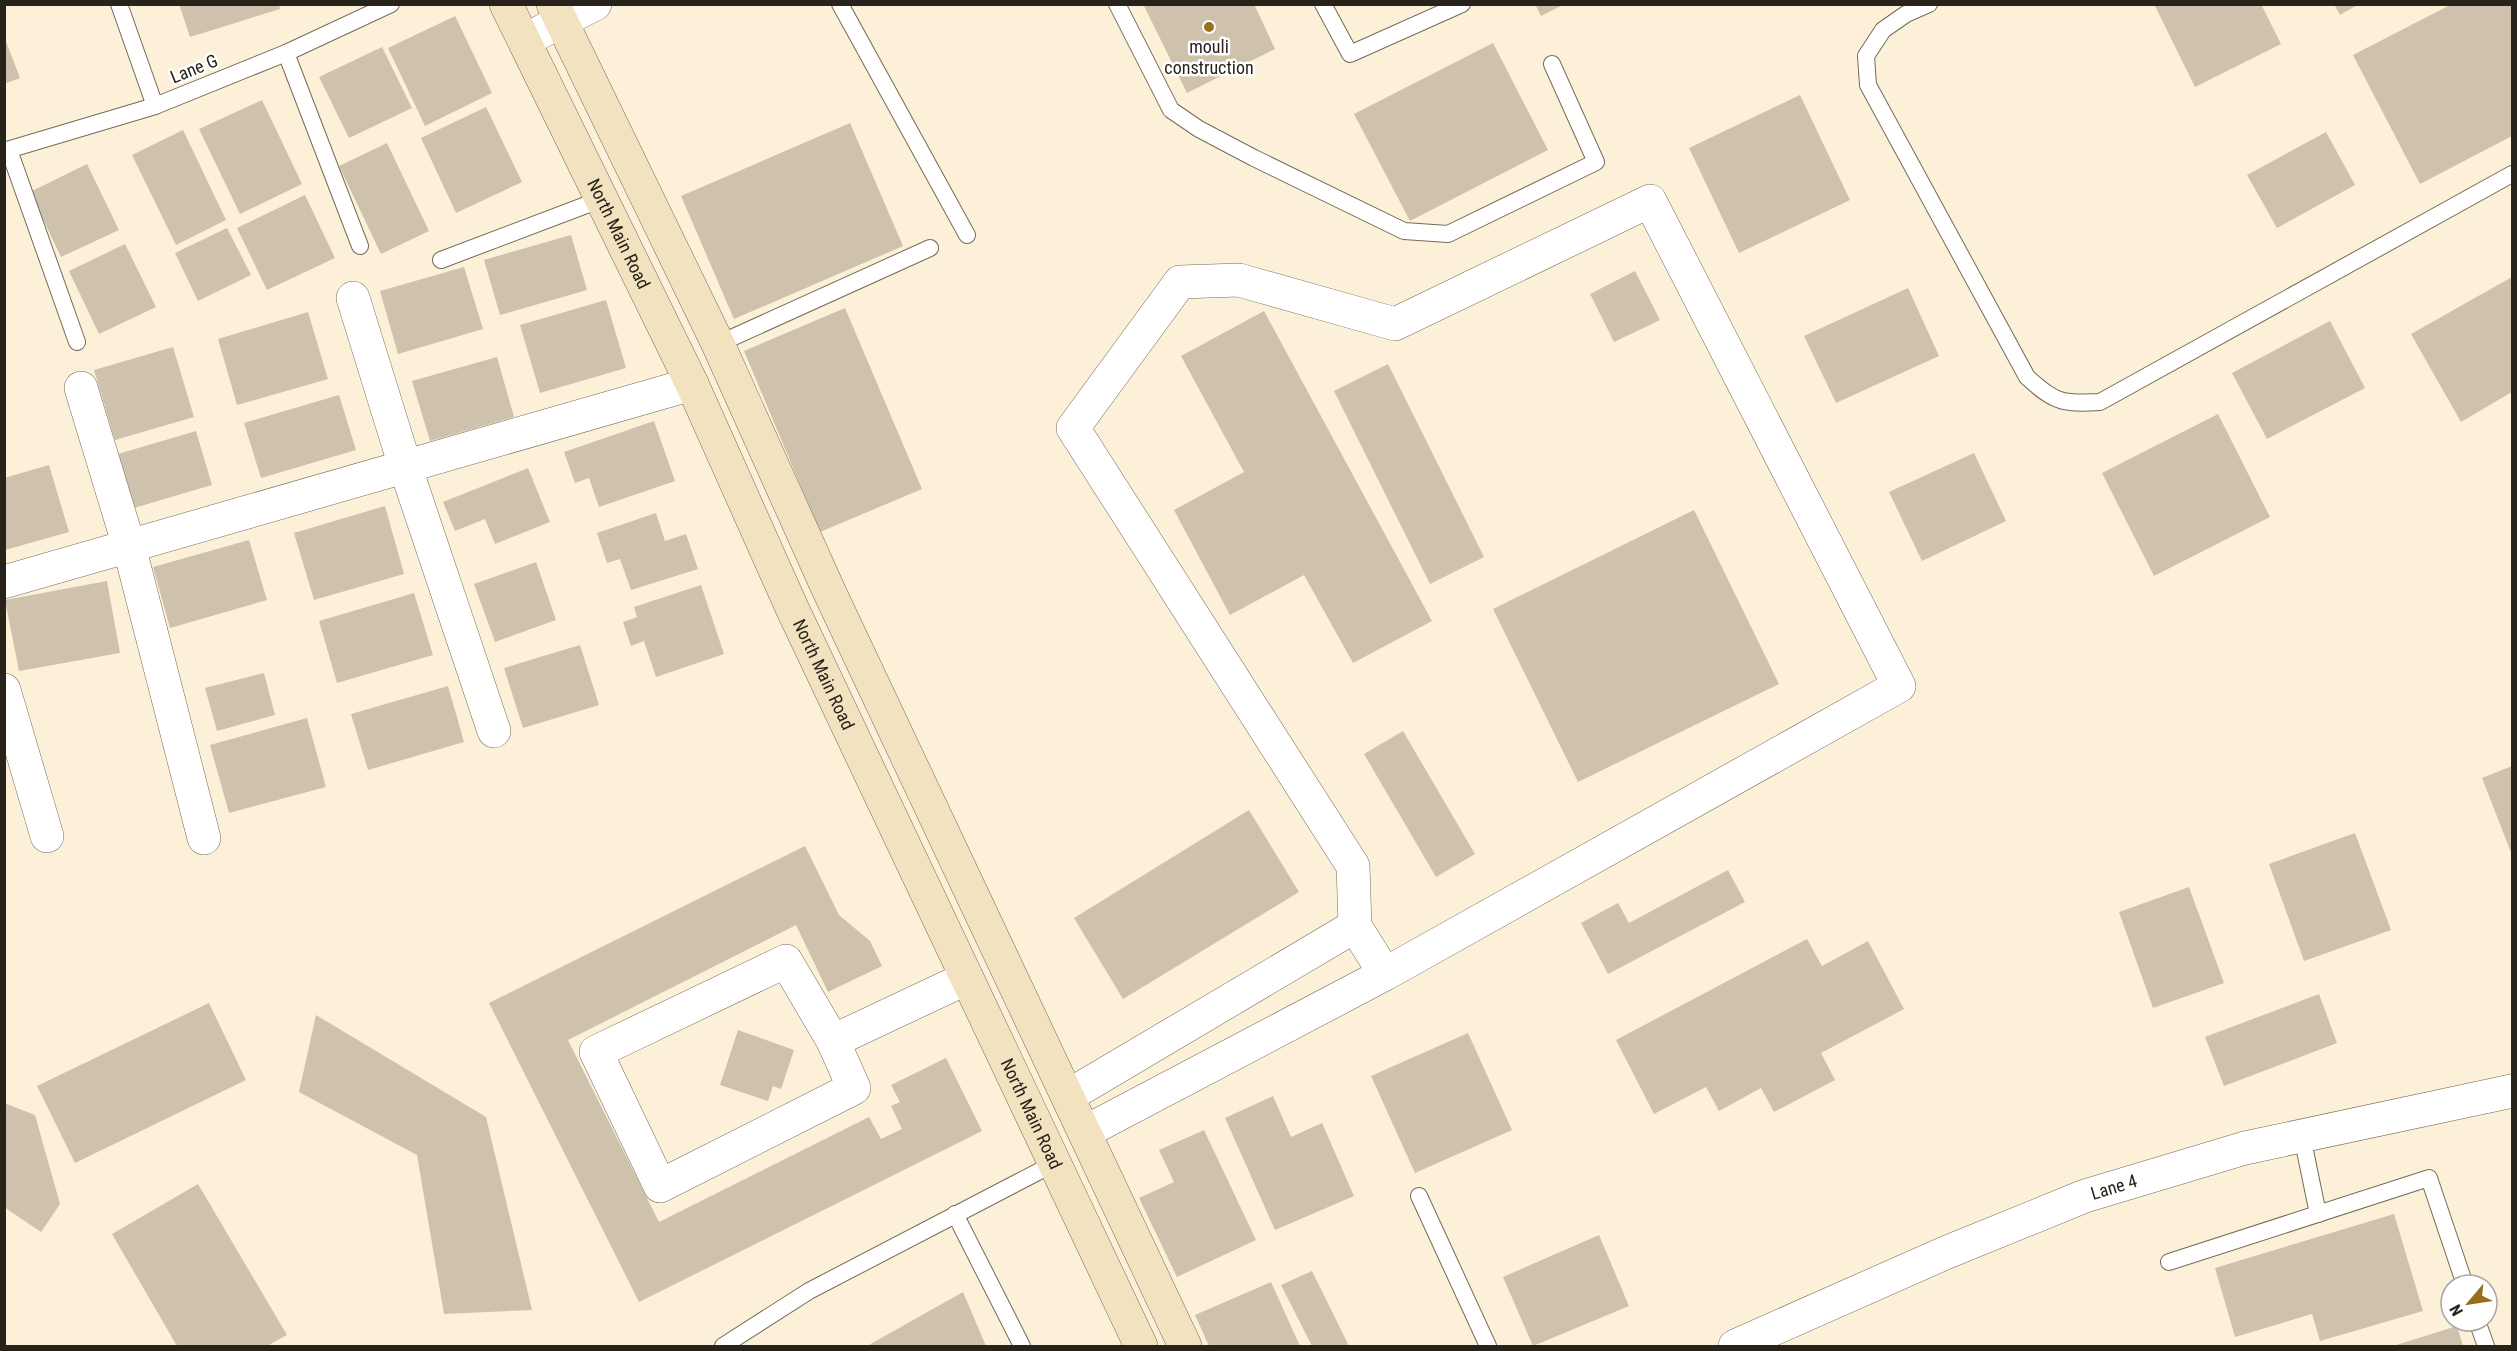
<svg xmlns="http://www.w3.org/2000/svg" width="2517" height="1351" viewBox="0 0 2517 1351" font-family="'Roboto Condensed',sans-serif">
<rect width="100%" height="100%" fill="#fdf0d9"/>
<g fill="#cec2ac">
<polygon points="179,4 279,4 280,9 190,37"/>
<polygon points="1143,4 1254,4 1275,49 1187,93"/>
<polygon points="1535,4 1565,4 1541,16"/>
<polygon points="2154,4 2261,4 2281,44 2195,87"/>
<polygon points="2334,4 2359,4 2340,15"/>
<polygon points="2452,4 2512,4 2512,136 2420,184 2353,55"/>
<polygon points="455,16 492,93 425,126 388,48"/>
<polygon points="4,36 20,78 4,84"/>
<polygon points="1493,43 1548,150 1410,221 1354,114"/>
<polygon points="382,47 412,108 349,138 319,77"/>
<polygon points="1800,95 1850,200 1739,253 1689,148"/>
<polygon points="262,100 302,184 240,214 199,129"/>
<polygon points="486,107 522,182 456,213 421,138"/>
<polygon points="850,123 903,246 734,319 681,196"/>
<polygon points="183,130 226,220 176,245 132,155"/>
<polygon points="2326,132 2355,185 2277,228 2247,175"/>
<polygon points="387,143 429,231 381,254 339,166"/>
<polygon points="87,164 119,230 61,257 30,192"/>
<polygon points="305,195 335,258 267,290 237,228"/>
<polygon points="227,228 251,275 198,301 175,253"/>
<polygon points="571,235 587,290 500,315 484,260"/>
<polygon points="125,244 156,307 99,334 69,271"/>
<polygon points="464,267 483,329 398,354 380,291"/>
<polygon points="1635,271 1660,320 1614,342 1590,294"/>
<polygon points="2512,277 2512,392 2461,422 2411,334"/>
<polygon points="1908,288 1939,356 1836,403 1804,336"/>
<polygon points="606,300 626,368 540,393 520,325"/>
<polygon points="845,308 922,489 820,532 744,351"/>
<polygon points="1264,311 1432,621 1353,663 1304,575 1230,615 1174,510 1244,472 1181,356"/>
<polygon points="308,312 328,379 237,405 218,339"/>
<polygon points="2330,321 2365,388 2267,439 2232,373"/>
<polygon points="173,347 194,417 115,440 94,370"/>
<polygon points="497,357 514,417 430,441 412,381"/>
<polygon points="1388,364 1484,557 1430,584 1334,391"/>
<polygon points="339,395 356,450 261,478 244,423"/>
<polygon points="2218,414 2270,517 2154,576 2102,473"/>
<polygon points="654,421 675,481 599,507 589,478 575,483 564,452"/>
<polygon points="196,431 212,485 134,508 118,454"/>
<polygon points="1974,453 2006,521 1922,561 1889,492"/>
<polygon points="49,465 69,532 5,550 4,478"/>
<polygon points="528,468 550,522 495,544 485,519 455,531 443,502"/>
<polygon points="385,506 404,574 314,600 294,533"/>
<polygon points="1694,510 1779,684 1578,782 1493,609"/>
<polygon points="656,513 665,541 686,534 698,569 631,590 620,559 607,563 597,533"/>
<polygon points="249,540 267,600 170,628 153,567"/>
<polygon points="536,562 556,620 495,642 474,584"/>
<polygon points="107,581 120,653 19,671 5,600"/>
<polygon points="701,585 724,654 656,677 644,641 631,646 623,622 637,617 634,607"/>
<polygon points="414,593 433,655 337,683 319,621"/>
<polygon points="580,645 599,705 523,728 504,668"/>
<polygon points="264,673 275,715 217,731 205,688"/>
<polygon points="448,686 464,742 368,770 351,714"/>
<polygon points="307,718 326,787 229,813 210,745"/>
<polygon points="1403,731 1475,854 1436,877 1364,754"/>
<polygon points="2512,766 2512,855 2482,778"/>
<polygon points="1249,810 1299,892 1123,999 1074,918"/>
<polygon points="2355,833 2391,930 2304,961 2269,864"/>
<polygon points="805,846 839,915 870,941 882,966 828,992 796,925 568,1040 659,1222 869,1117 881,1139 902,1129 891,1106 900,1102 891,1085 946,1058 982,1131 639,1302 489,1003"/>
<polygon points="1728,870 1745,902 1608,974 1581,923 1618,903 1629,923"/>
<polygon points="2189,887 2224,983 2153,1008 2119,912"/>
<polygon points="1807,939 1822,966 1868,941 1904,1009 1821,1053 1835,1080 1774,1112 1761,1088 1719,1111 1706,1087 1654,1114 1616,1040"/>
<polygon points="2319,994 2337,1043 2224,1086 2205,1037"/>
<polygon points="209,1003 246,1080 75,1163 37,1086"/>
<polygon points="316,1015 486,1117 532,1310 444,1314 417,1155 299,1092"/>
<polygon points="738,1030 794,1050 781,1089 773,1086 768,1101 720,1085"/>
<polygon points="1468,1033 1512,1130 1415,1173 1371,1076"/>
<polygon points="1273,1096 1291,1137 1322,1123 1354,1196 1275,1230 1225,1118"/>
<polygon points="4,1103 35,1115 60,1204 41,1232 4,1207"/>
<polygon points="1204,1130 1256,1240 1177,1277 1139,1198 1174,1182 1159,1150"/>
<polygon points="198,1184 287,1335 267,1346 177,1346 112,1234"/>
<polygon points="2394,1214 2423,1311 2320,1341 2312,1314 2235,1337 2215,1268"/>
<polygon points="1599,1235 1629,1306 1533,1346 1503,1277"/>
<polygon points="1312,1271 1349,1346 1312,1346 1281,1285"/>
<polygon points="1271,1282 1300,1346 1209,1346 1195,1315"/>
<polygon points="963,1292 986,1346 867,1346"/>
<polygon points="2457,1326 2463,1346 2393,1346"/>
</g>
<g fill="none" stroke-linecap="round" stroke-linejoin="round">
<defs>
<g id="lane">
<polyline points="119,4 155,106"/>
<polyline points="840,4 967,235"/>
<polyline points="1117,4 1171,110 1199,129 1254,158 1404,231 1448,234 1596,162 1552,64"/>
<polyline points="1323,4 1350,54 1462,4"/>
<path d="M 1929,4 L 1906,14 L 1883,30 L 1866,56 L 1868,85 L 2027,377 C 2055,403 2063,404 2100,402 L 2512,174"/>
<polyline points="286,53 360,246"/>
<polyline points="9,150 77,342"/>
<polyline points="4,151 155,106 286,53 391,4"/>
<polyline points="441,260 602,199"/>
<polyline points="718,344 930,248"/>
<polyline points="2302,1136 2318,1214"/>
<polyline points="1419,1196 1488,1346"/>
<polyline points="955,1214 1022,1346"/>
<polyline points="2169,1262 2429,1178 2465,1285"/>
<polyline points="2477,1321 2486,1346"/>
<polyline points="723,1346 809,1291 1055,1163"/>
</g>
<g id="street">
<polyline points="525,40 595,4"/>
<polyline points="353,298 405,466 494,731"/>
<polyline points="81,388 129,546 204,838"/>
<polyline points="4,582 692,384"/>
<polyline points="4,690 47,836"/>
<polygon points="786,961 833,1041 854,1088 660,1186 596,1052"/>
<polyline points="833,1041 967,978"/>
<polyline points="1068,1096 1355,926"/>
<polyline points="1085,1132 1385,974 1899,686 1650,201 1395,324 1239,280 1180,282 1073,428 1353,866 1355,926 1385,974"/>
<path id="s1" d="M 1735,1346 L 1945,1253 L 2085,1196 L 2245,1148 L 2512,1091"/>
</g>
<g id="secondary">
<path id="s2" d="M 506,4 L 692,384 L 792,608 L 1141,1346"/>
<polyline points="553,4 718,344 829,591 1185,1346"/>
</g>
</defs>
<use href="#lane" stroke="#776b57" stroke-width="18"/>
<use href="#street" stroke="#776b57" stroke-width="34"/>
<use href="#secondary" stroke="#776b57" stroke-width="34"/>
<use href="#lane" stroke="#fff" stroke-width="16"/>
<use href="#street" stroke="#fff" stroke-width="33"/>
<use href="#secondary" stroke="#f2e2c0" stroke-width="33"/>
</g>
<circle fill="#98701c" stroke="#fff" stroke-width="2" cx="1209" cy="27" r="6"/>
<g text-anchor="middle" stroke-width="5" stroke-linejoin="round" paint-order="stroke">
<g font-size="18" fill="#27221a" stroke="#fff">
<text x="1209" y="53">mouli<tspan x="1209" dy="21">construction</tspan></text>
</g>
<g font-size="18" fill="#27221a" stroke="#fff">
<text transform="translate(194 69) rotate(-22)" y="6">Lane G</text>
<text dy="6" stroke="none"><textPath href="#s2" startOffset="256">North Main Road</textPath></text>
<text dy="6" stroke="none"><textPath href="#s2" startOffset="742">North Main Road</textPath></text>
<text dy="6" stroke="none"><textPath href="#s2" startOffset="1228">North Main Road</textPath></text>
<text dy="6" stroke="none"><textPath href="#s1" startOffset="411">Lane 4</textPath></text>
</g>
</g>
<rect width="2517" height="1351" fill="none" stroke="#27221a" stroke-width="12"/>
<g transform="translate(2469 1303) rotate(241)"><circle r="28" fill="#ffffff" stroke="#a9a7a3" stroke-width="1.5"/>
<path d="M0-4.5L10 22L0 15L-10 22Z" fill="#98701c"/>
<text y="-9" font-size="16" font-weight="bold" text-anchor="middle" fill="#27221a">N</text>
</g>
</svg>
